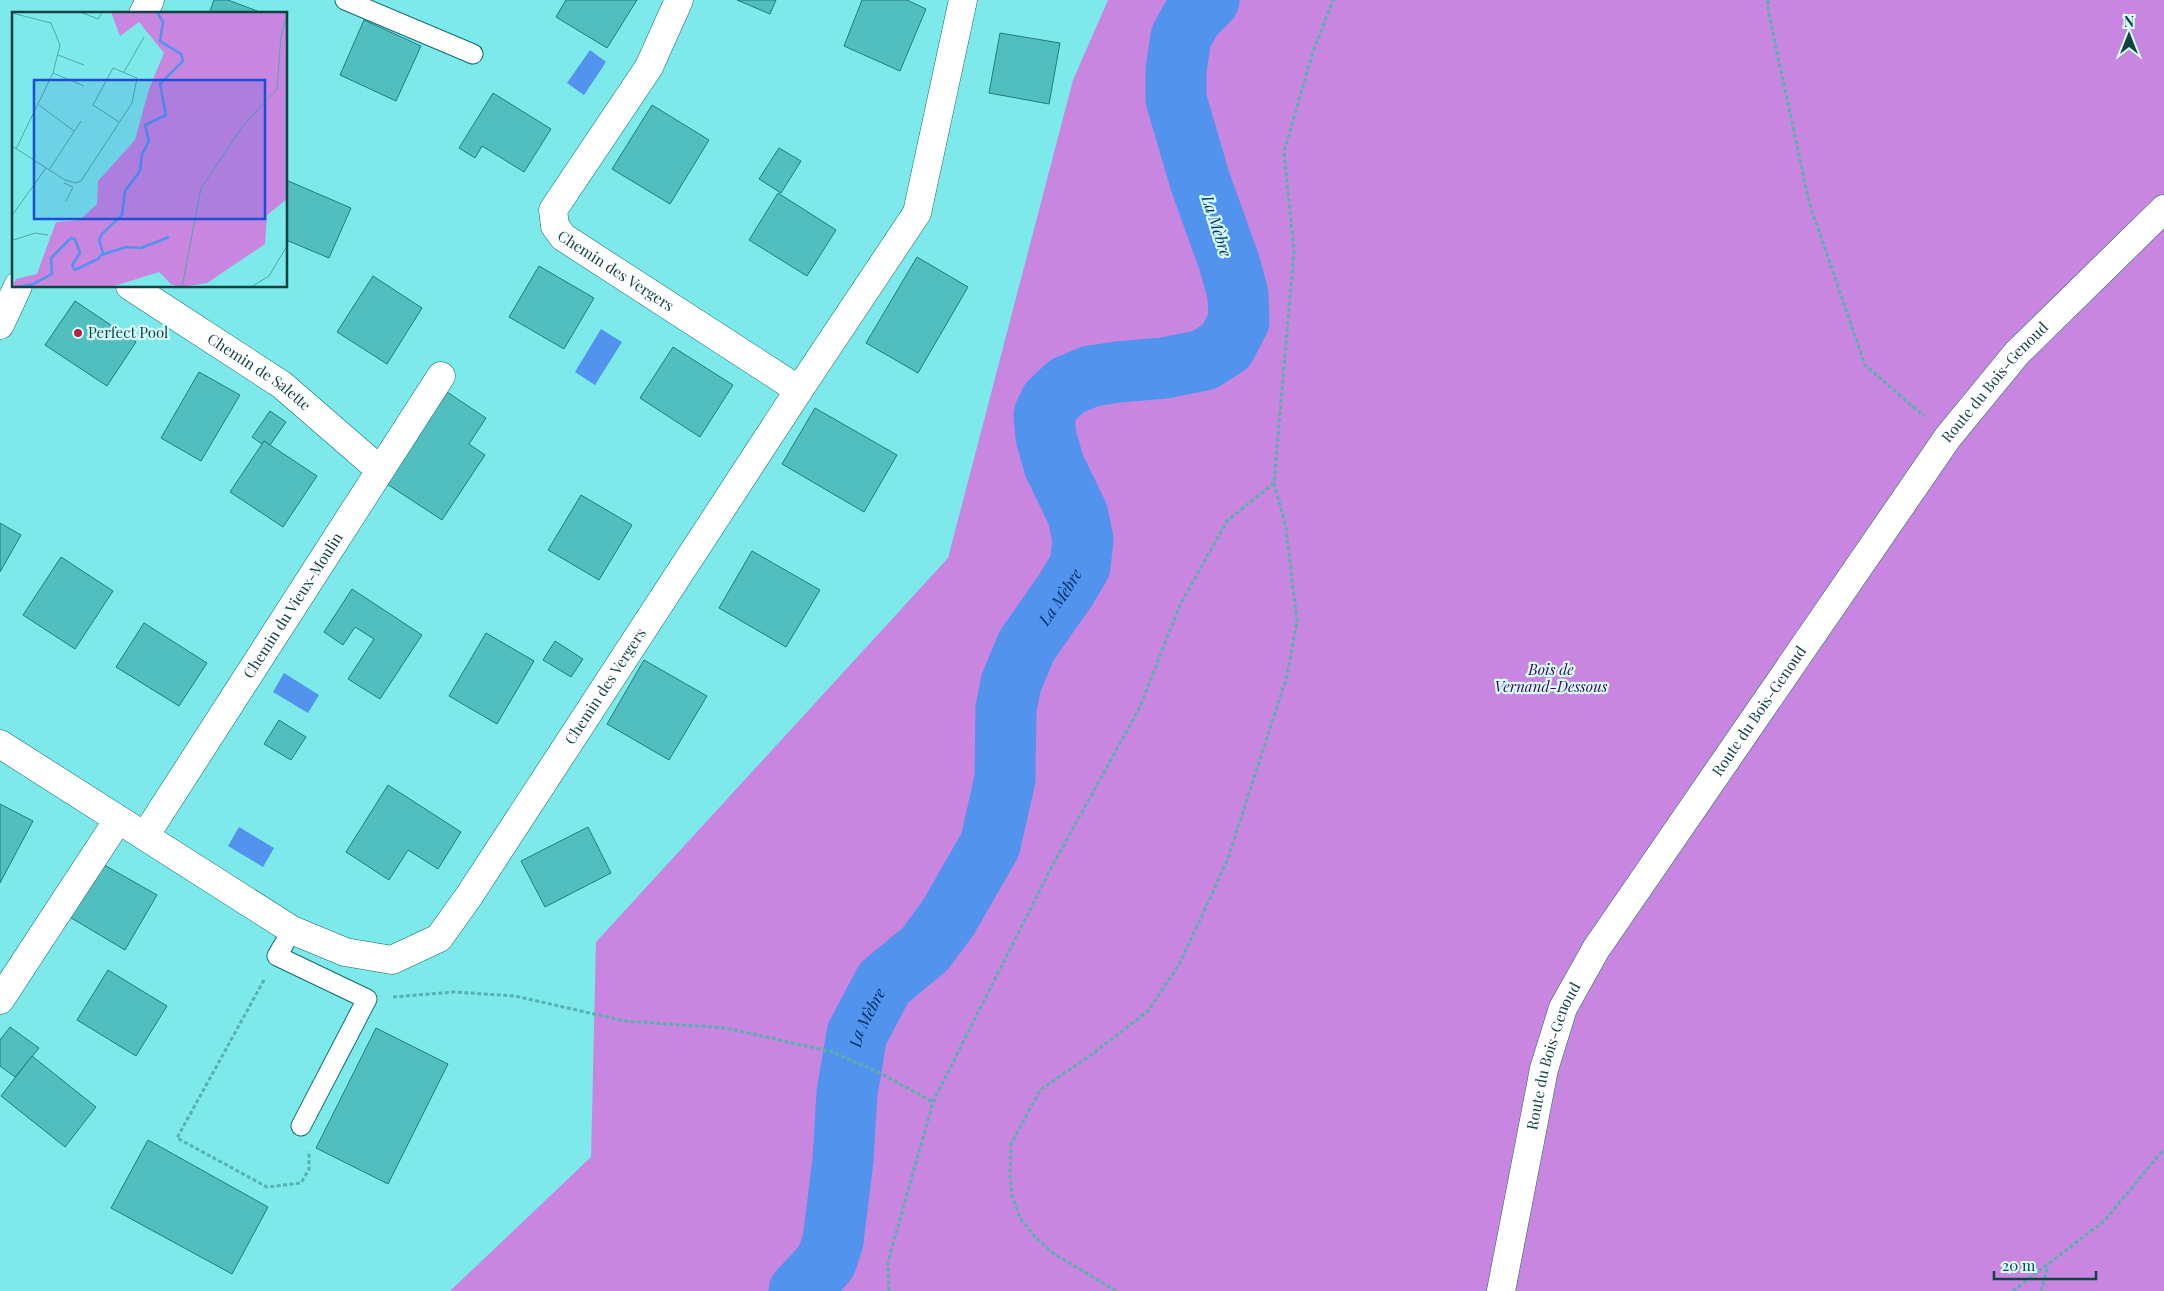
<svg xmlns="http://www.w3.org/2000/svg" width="2164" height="1291" viewBox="0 0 2164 1291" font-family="'Playfair Display',serif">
<rect width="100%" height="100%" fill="#7de9ea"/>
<polygon fill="#c886e0" points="1108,0 2164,0 2164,1291 450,1291 591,1157 596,942 948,558 1073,80"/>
<g fill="#5193ed">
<polygon points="590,50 606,62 584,95 567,83"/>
<polygon points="601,329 622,342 595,385 575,372"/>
<polygon points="284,673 319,695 308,713 273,692"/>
<polygon points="239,827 274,848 263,867 228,846"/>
</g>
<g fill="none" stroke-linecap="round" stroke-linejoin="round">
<path stroke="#5193ed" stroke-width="61" id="s1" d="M 799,1291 L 826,1262 L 833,1241 L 843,1160 L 847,1093 L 857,1034 L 884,983 L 925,949 L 948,918 L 990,845 L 1005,779 L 1006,709 L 1011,683 L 1027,645 L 1065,591 L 1080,566 L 1083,540 L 1078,515 L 1054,465 L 1046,437 L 1044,415 L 1050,402 L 1067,386 L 1091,376 L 1118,372 L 1164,368 L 1204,360 L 1226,346 L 1239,321 L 1238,294 L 1229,262 L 1200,181 L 1176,99 L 1176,70 L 1181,37 L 1192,17 L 1209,0"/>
</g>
<g fill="#51bfc0" stroke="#247b7c">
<polygon points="214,0 228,0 265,14 209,14"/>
<polygon points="566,0 637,0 607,48 556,17"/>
<polygon points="737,0 776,0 770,14"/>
<polygon points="862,0 907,0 926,9 900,71 844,46"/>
<polygon points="364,20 421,46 396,101 340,75"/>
<polygon points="1000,33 1060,43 1049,104 989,93"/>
<polygon points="493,93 551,129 524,172 482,146 475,158 459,148"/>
<polygon points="652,105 709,140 670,204 612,169"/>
<polygon points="779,148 801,161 781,193 759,179"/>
<polygon points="286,180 351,208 329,258 286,240"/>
<polygon points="778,193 836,230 807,276 749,240"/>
<polygon points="917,257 968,287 918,373 866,343"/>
<polygon points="539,266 594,298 564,349 509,317"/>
<polygon points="373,276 422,308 387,364 337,332"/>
<polygon points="75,301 136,342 107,386 45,345"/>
<polygon points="673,347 733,385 700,437 640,398"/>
<polygon points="199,372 240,395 201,461 161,438"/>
<polygon points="447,392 486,418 469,444 485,455 442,520 387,484"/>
<polygon points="815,408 897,455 864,512 782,464"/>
<polygon points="270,411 286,422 270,445 264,441 262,444 252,437"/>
<polygon points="264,441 317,476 283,527 230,492"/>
<polygon points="581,495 632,525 599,580 548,550"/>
<polygon points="0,523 21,535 0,572"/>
<polygon points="752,551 820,590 786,647 719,608"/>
<polygon points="61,557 113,591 75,649 23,615"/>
<polygon points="352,589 422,635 380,699 348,679 374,639 355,627 343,645 324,632"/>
<polygon points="144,623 207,663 179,706 116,667"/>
<polygon points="486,633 534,661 497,724 449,696"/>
<polygon points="555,641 583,659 571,677 543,660"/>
<polygon points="644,660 707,696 669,760 607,724"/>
<polygon points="279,720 306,737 291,760 264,744"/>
<polygon points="388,785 461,832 438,869 408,850 389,880 346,852"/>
<polygon points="0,804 33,821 0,883"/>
<polygon points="588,827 611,873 545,907 521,861"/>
<polygon points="99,862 157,895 125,950 68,916"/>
<polygon points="108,970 167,1006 136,1056 77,1020"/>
<polygon points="10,1027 39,1048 15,1077 0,1066 0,1040"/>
<polygon points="376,1028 448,1064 388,1184 316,1148"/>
<polygon points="32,1056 96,1107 65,1147 1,1096"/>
<polygon points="148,1140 268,1207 232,1274 111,1208"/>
</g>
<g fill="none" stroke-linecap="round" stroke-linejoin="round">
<defs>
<g id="lane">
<polyline points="345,0 473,54"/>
<polyline points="292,930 277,956 367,999 301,1126"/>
</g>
<g id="street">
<path id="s2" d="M 679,0 L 649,67 L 553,210 L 555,226 L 563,237 L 799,390"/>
<polyline points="143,14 150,0"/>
<path id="s3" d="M 130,286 L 282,385 L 380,470"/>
<polyline points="0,325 18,286"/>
<path id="s4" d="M 0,744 L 292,930 L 345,952 L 392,960 L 439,938 L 469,896 L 799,390 L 917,213 L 963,0"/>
<path id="s5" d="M 145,836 L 441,376"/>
<polyline points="0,1000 118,820"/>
<path id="s6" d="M 1501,1291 L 1544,1069 L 1563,1008 L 1596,949 L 1948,437 L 2017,353 L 2164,209"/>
</g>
</defs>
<use href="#lane" stroke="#0b6c6e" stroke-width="21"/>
<use href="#street" stroke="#0b6c6e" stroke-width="29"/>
<g stroke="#59b0b1" stroke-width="3" stroke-dasharray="4 2.5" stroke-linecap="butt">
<polyline points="1768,0 1768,10 1809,202 1865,365 1924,416"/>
<polyline points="264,980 177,1138 267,1187 301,1183 309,1169 309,1151"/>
<polyline points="393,997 454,992 515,996 625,1021 726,1028 833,1052 882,1074 933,1102"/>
<polyline points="889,1291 888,1262 933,1102 1051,868 1139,709 1180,605 1227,521 1274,483 1294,251 1284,152 1312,55 1333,0"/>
<polyline points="1116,1291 1053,1253 1035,1237 1020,1218 1012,1195 1010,1174 1011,1144 1040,1090 1091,1055 1148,1011 1180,963 1227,861 1287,676 1297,621 1286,528 1274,483"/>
<polyline points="2013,1291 2104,1221 2164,1149"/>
<polyline points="2041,1291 2048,1266"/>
</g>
<use href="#lane" stroke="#fff" stroke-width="19"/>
<use href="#street" stroke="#fff" stroke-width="28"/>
</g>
<circle fill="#b5233f" stroke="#d7fefe" stroke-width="2" cx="78" cy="333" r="5"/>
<g text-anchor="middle" stroke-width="4.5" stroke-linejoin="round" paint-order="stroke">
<g font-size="15" fill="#134243" stroke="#d7fefe">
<text dy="5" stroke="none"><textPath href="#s2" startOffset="338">Chemin des Vergers</textPath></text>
<text dy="5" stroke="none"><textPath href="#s3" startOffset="155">Chemin de Salette</textPath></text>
<text dy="5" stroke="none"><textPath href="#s6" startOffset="1051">Route du Bois-Genoud</textPath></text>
<text dy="5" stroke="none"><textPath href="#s5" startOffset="274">Chemin du Vieux-Moulin</textPath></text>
<text dy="5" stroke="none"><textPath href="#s4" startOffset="805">Chemin des Vergers</textPath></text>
<text dy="5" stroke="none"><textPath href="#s6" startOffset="646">Route du Bois-Genoud</textPath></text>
<text dy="5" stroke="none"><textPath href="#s6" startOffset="241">Route du Bois-Genoud</textPath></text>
</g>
<g font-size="15" fill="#134243" stroke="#d7fefe" text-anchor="start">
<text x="88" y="338">Perfect Pool</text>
</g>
<g font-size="15" font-style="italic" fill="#450058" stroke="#d7fefe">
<text x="1551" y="675">Bois de<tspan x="1551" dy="17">Vernand-Dessous</tspan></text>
</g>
<g font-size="16" font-style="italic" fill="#002d64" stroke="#d7fefe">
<text transform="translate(1217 226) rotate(72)" y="6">La Mèbre</text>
<text dy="6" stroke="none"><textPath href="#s1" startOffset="768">La Mèbre</textPath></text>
<text dy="6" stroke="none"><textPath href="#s1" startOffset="289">La Mèbre</textPath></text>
</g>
</g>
<g transform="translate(12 12)">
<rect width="275" height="275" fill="#7de9ea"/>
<path d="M 99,0 L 275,0 L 275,187 L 255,203 L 253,232 L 195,271 L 168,275 L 159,272 L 147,260 L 99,275 L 0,275 L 4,267 L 25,262 L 44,210 L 68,208 L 85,192 L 86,169 L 123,128 L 137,77 L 152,41 L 127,10 L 108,24 Z" fill="#c886e0"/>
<path fill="none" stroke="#5193ed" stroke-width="2.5" d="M 89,243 L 114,235 L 129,236 L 157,225M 3,275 L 19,273 L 40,262 L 39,246 L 59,226 L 63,227 L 68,241 L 60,253 L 63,258 L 86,247 L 91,241 L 87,228 L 90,222 L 110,203 L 113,179 L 128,159 L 130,142 L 137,129 L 133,113 L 154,103 L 148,72 L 171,49 L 169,42 L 148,29 L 151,10 L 145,0"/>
<path fill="none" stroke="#53a6a7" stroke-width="1" d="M 68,0 L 86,7 L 91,0M 0,1 L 39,11 L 48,33 L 41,61 L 4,137M 46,43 L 72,53M 112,60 L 132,25M 41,61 L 72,74M 27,93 L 62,119M 0,134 L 53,168 L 64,171 L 69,169 L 120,91 L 125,66 L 101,56 L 81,93 L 107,110M 37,158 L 69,109M 52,171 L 61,175 L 54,189M 1,202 L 34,156M 0,225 L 2,228 L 23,221 L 36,223M 170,275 L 189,176 L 230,115 L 265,77 L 269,24 L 275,2M 239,275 L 257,264 L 275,234"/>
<path fill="#1d4ed8" fill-opacity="0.15" stroke="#1d4ed8" stroke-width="2.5" d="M 22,68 L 253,68 L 253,207 L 22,207 Z"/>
<rect width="275" height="275" fill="none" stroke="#134243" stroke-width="2.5"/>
</g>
<g transform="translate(2129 35)" stroke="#d7fefe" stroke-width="4" paint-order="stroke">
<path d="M0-4L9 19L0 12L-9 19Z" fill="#134243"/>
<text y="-8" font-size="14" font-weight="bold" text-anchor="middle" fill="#134243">N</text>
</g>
<path d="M1994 1271v8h102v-8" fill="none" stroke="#134243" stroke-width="2.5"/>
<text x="2002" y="1271" font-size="15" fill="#134243" stroke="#d7fefe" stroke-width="4" paint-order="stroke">20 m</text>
</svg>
